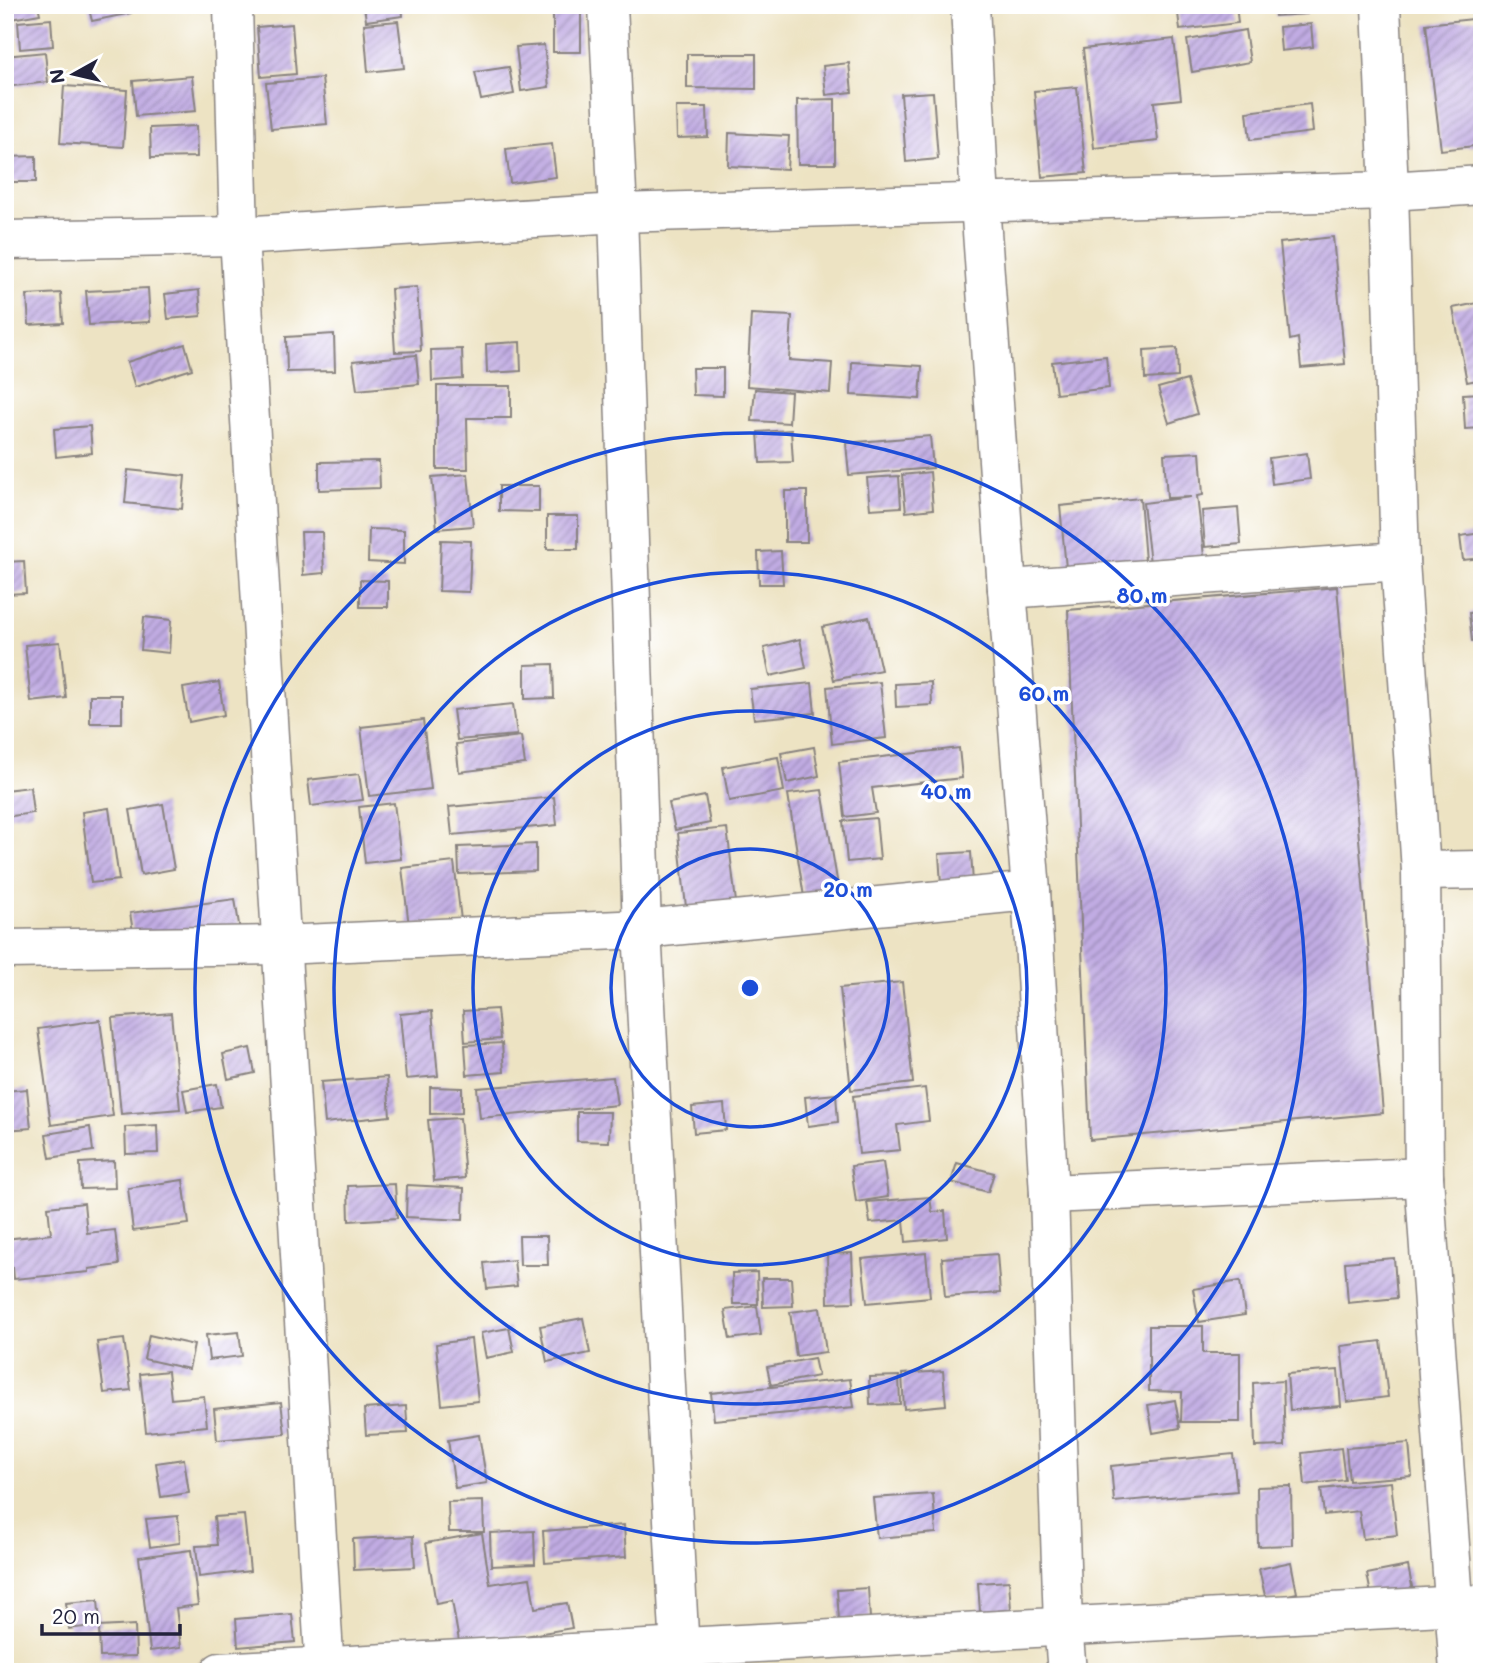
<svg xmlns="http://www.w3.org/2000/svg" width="1487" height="1677" viewBox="0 0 1487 1677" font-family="Mali,sans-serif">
<defs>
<pattern id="building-hatch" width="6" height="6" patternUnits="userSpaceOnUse" patternTransform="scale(1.75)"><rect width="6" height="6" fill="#c1ace3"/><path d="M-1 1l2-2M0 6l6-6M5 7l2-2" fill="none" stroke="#9c8cb9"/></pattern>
</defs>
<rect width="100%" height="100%" fill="#fff"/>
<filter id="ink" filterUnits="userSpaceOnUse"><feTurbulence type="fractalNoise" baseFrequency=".0143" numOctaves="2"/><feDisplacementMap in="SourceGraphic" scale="14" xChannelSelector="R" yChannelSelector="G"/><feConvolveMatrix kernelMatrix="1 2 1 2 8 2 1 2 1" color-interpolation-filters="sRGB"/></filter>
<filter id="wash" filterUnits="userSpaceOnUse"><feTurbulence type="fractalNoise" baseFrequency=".00686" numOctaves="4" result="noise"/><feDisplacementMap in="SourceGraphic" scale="28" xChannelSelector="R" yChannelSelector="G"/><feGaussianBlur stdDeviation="1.57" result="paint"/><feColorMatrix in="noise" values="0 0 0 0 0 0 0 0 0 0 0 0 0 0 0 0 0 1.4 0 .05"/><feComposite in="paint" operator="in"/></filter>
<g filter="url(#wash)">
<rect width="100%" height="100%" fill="#ede3c3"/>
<g id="blocks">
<g fill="url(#building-hatch)">
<polygon points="5,5 38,5 40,14 5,20"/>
<polygon points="88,5 129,5 131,13 92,21"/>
<polygon points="364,5 402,5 403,16 366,21"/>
<polygon points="1177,5 1236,5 1238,23 1180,30"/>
<polygon points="1275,5 1307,5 1307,14 1275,16"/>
<rect x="553" y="6" width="28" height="46"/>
<polygon points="1482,18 1482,117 1480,117 1482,145 1441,150 1426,24"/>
<polygon points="51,19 53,46 20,49 18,22"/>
<polygon points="398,21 404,68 368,72 364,24"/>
<polygon points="292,24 296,74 261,77 257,27"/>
<polygon points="1311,24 1313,47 1281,51 1279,27"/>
<polygon points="1245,30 1250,62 1192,72 1187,40"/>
<polygon points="1174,39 1181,99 1154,102 1158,141 1094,148 1083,49"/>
<polygon points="544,45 549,87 521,91 516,47"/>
<polygon points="45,52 48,82 5,87 5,56"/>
<polygon points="687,54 756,54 756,89 687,88"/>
<polygon points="849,63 852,92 826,95 823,66"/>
<polygon points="509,67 514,94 481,100 475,72"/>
<polygon points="192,76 196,111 136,116 133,81"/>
<polygon points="322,78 327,124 271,129 266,83"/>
<polygon points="64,86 127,90 123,147 60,143"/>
<polygon points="1077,87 1086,173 1042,177 1034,91"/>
<polygon points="933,92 938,159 906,162 901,94"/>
<polygon points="835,99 835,164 798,164 797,100"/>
<polygon points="1310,104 1313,132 1250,140 1247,112"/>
<polygon points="676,107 707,107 708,137 677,138"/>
<polygon points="196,126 197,157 151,158 150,128"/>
<polygon points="729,133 789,136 787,169 728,166"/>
<polygon points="552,144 556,177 510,183 506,149"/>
<polygon points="36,156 36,182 5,182 5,157"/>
<polygon points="1333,237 1345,364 1301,368 1298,338 1290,340 1280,243"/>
<polygon points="417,287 421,351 395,352 391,289"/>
<polygon points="148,288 150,322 89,325 86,291"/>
<polygon points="199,290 201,316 168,319 165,294"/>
<polygon points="61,293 63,323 29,325 27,295"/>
<polygon points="1482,302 1482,379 1467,382 1453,308"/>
<polygon points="751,314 792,316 789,360 832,363 830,393 747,386"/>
<polygon points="334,334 335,371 287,372 286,337"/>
<polygon points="520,342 521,371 487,373 486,344"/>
<polygon points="185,344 192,369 135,387 127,362"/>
<polygon points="1177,348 1178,377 1145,379 1144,350"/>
<polygon points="462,349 463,379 432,381 431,350"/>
<polygon points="416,355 419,384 357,390 353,361"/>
<polygon points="1106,356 1109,388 1056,394 1052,362"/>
<polygon points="852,362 922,366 920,399 851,395"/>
<polygon points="692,368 723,368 723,396 693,395"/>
<rect x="5" y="375" width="3" height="31"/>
<polygon points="1187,380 1197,414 1169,423 1158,388"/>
<polygon points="437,386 511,386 511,418 467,418 468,469 437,469"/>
<polygon points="755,389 791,392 789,423 752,421"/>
<polygon points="1482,393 1482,428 1465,429 1463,394"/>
<polygon points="90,426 92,453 56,457 54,429"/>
<polygon points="791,430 793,462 760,463 758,432"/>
<polygon points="930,436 933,468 849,475 846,443"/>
<polygon points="1200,452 1203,495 1197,496 1204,556 1150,563 1143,503 1191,497 1167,498 1164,454"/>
<polygon points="1307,453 1310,479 1272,484 1269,458"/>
<polygon points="379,461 380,488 319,490 319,462"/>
<polygon points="128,470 185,476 182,509 125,503"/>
<polygon points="930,472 933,509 906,512 902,475"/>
<polygon points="468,474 473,526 437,529 432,477"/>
<polygon points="899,476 901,507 870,509 867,478"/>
<polygon points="499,486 539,486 539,512 499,511"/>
<rect x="785" y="491" width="22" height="51"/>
<polygon points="1140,498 1145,561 1066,568 1060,506"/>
<polygon points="1238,508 1241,544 1205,547 1202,511"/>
<rect x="547" y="516" width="31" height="33"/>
<polygon points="369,529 404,530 404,564 368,562"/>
<polygon points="301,532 322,532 324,573 303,575"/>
<polygon points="1482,533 1482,558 1463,560 1460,536"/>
<polygon points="441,540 471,541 469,592 439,591"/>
<polygon points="781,551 783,584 759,584 758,552"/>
<polygon points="24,561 26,593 5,594 5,562"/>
<polygon points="360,580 388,581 388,607 360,607"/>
<polygon points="1337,587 1383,1113 1090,1140 1068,610"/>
<polygon points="1482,612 1482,640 1472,641 1469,613"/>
<polygon points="144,617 171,620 169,653 141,650"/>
<polygon points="869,617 881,670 834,680 822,627"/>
<polygon points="800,639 806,668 770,676 764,648"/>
<polygon points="60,642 66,698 31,702 25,645"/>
<polygon points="553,664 554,698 525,699 525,665"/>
<polygon points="219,682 224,715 189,722 183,688"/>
<polygon points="880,682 886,738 832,744 827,687"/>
<polygon points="931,682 932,705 896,707 895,684"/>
<polygon points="812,683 815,713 754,719 750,689"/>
<rect x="90" y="695" width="32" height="28"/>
<polygon points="513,704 517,735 457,740 453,710"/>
<polygon points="423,720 431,789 369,796 361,727"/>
<polygon points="521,736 525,764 459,772 456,744"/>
<polygon points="814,747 819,776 787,783 781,753"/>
<polygon points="959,748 962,778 872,788 876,813 845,817 839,762"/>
<polygon points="778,757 784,791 729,801 723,767"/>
<polygon points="359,774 363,800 311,806 308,780"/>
<polygon points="30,787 33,813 5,817 5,790"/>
<polygon points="822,790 839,892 804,897 788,794"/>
<polygon points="705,796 710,823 675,830 669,803"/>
<polygon points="554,797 557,825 452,835 449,807"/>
<polygon points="394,803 401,859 365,863 359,807"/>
<polygon points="163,804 174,869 141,875 130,810"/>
<polygon points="109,808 119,880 91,883 82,812"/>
<polygon points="876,818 880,859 847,862 843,821"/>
<polygon points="727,828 736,902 686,907 678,833"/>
<polygon points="536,844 536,871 459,874 458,847"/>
<polygon points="971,852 973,883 941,885 939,854"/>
<polygon points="454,862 461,920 409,926 402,868"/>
<polygon points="235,899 240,931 135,944 130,913"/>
<polygon points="902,982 913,1083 851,1090 840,988"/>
<polygon points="497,1009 500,1039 465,1042 463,1011"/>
<polygon points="432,1011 438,1076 406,1079 400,1014"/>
<polygon points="171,1013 180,1109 121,1114 112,1018"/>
<polygon points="100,1020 113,1116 51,1125 38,1029"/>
<polygon points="502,1043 504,1072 467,1075 465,1045"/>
<polygon points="250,1048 255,1073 228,1079 223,1054"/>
<polygon points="387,1077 390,1116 325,1123 321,1082"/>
<polygon points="613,1077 617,1105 480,1118 477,1088"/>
<polygon points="217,1084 221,1107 187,1112 183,1090"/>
<polygon points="430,1087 462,1088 462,1113 430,1114"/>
<polygon points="925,1088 929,1121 897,1125 900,1150 859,1154 853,1096"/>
<polygon points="27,1089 31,1128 5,1130 5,1091"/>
<polygon points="836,1094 838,1122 808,1126 805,1097"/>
<polygon points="724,1104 726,1130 694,1133 692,1107"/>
<polygon points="577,1112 610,1112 609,1142 577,1141"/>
<polygon points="460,1118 465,1178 434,1181 428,1120"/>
<polygon points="157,1125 158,1153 126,1154 125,1127"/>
<polygon points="90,1127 93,1151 50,1158 46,1134"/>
<polygon points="114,1161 115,1188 81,1189 80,1163"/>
<polygon points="883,1162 888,1197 856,1202 851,1166"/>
<polygon points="957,1163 994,1173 988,1192 951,1182"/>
<polygon points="183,1180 189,1224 133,1231 128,1188"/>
<polygon points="395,1184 397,1218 349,1221 348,1186"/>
<polygon points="407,1185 464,1188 463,1220 406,1217"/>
<polygon points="930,1197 932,1212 945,1211 947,1238 906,1242 904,1220 870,1223 867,1202"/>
<polygon points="84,1203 87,1233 115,1230 119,1265 89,1269 89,1272 14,1279 13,1267 5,1268 5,1239 51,1234 48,1207"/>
<polygon points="519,1236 547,1236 548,1265 520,1265"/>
<polygon points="852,1253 854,1302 828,1303 827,1254"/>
<polygon points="926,1253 930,1297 867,1303 862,1259"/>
<polygon points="997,1254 1000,1293 945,1297 942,1258"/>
<polygon points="1394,1258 1397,1298 1348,1303 1345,1262"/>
<polygon points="514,1260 517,1286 487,1289 484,1263"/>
<polygon points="757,1272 758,1304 733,1304 732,1273"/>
<polygon points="762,1278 791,1278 793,1306 763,1307"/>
<polygon points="1240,1281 1245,1315 1199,1322 1193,1289"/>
<polygon points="757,1306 761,1335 730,1339 725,1310"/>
<polygon points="820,1308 826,1352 796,1356 790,1312"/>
<polygon points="583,1318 590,1353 547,1362 540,1326"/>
<polygon points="1149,1326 1203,1326 1203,1353 1240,1353 1240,1422 1181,1422 1182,1392 1149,1391"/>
<polygon points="509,1328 514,1352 486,1358 481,1333"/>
<polygon points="239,1332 242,1356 209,1360 206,1335"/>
<polygon points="149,1335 194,1345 189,1369 144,1359"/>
<polygon points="124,1339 131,1390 104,1393 97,1342"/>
<polygon points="471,1339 478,1401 442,1405 436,1344"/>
<polygon points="1381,1341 1388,1397 1347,1402 1341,1346"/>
<polygon points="814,1358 818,1376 771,1385 767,1367"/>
<polygon points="1338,1370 1341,1406 1290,1410 1287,1374"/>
<polygon points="168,1371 171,1399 204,1396 207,1426 146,1432 140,1374"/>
<polygon points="943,1371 946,1405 904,1409 902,1374"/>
<polygon points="899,1376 900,1404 870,1405 869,1377"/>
<polygon points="850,1379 854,1407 714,1420 711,1393"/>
<polygon points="1283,1381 1285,1446 1255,1447 1253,1383"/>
<polygon points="1175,1400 1180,1428 1153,1433 1148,1405"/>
<polygon points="281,1402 285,1434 217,1440 214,1409"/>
<polygon points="406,1406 408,1433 366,1435 364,1409"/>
<polygon points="479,1435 487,1483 455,1488 448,1440"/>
<polygon points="1409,1443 1412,1476 1349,1481 1346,1448"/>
<polygon points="1341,1448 1345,1480 1305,1485 1302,1453"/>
<polygon points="1233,1454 1237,1491 1114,1502 1111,1466"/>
<polygon points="184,1459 189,1493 161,1497 156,1463"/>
<polygon points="1391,1482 1397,1535 1363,1539 1359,1511 1324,1515 1321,1489"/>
<polygon points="1291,1486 1292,1545 1258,1546 1257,1487"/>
<polygon points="933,1494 936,1533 877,1538 873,1498"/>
<polygon points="483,1501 484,1532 449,1532 448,1502"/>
<polygon points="244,1515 250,1571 199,1577 196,1546 217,1545 214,1517"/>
<polygon points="178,1516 180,1543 150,1547 146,1519"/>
<polygon points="624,1525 626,1557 545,1563 543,1531"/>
<polygon points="534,1531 535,1564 491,1566 490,1533"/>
<polygon points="482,1533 490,1584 530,1578 535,1608 567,1603 572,1628 460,1647 452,1601 436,1604 426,1543"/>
<polygon points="413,1536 415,1567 354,1570 353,1539"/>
<polygon points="191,1550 198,1605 176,1608 181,1647 150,1651 139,1557"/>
<polygon points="1291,1562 1297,1593 1266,1600 1259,1569"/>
<polygon points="1408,1566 1416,1607 1375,1614 1367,1574"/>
<polygon points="1009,1581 1011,1610 980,1612 978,1583"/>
<polygon points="868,1588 870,1618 839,1620 837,1590"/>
<polygon points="98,1600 100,1625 69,1629 66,1603"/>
<polygon points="292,1614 295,1642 238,1647 236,1619"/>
<polygon points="135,1625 136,1656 100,1657 99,1627"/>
</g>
</g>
</g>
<g filter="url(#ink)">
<use href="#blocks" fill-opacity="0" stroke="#88827f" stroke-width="2"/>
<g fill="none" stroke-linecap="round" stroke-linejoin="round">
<defs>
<g id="minor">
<polyline points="233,5 239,236 325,1672"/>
<polyline points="608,5 618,213 642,929 681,1672"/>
<polyline points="970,5 980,203 1007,589 1031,891 1049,1194 1063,1626 1067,1672"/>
<polyline points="1381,5 1389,191 1400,561 1421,871 1424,1177 1459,1672"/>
<polyline points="5,240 239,236 618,213 1389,191 1482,185"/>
<polyline points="1007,589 1400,561"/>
<polyline points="1421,871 1482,870"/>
<polyline points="5,949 280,945 642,929 1031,891"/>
<polyline points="1049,1194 1424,1177"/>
<polyline points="220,1672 1480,1604"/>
</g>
</defs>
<use href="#minor" stroke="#88827f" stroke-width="41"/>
<use href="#minor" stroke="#fff" stroke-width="38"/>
</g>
</g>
<g fill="none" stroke="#1d4ed8" stroke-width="3.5">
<circle cx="750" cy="988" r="139"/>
<circle cx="750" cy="988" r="277"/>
<circle cx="750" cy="988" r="416"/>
<circle cx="750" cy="988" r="555"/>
</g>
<circle cx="750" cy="988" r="10" fill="#1d4ed8" stroke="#fff" stroke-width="3.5"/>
<g font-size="21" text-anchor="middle" font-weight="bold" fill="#1d4ed8" stroke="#fff" stroke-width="7" stroke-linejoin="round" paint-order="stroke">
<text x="1142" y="603">80 m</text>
<text x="1044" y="701">60 m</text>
<text x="946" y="799">40 m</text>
<text x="848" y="897">20 m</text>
</g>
<rect width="1487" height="1677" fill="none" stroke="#fff" stroke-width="28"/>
<g transform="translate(74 74) rotate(262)" stroke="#ffffff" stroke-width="5" paint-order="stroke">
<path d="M0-5L12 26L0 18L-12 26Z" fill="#22223b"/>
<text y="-10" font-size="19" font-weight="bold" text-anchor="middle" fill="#22223b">N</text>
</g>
<path d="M42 1624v10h138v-10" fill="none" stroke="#22223b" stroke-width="3.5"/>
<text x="52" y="1624" font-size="21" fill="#22223b" stroke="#ffffff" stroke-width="5" paint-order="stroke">20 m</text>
</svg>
